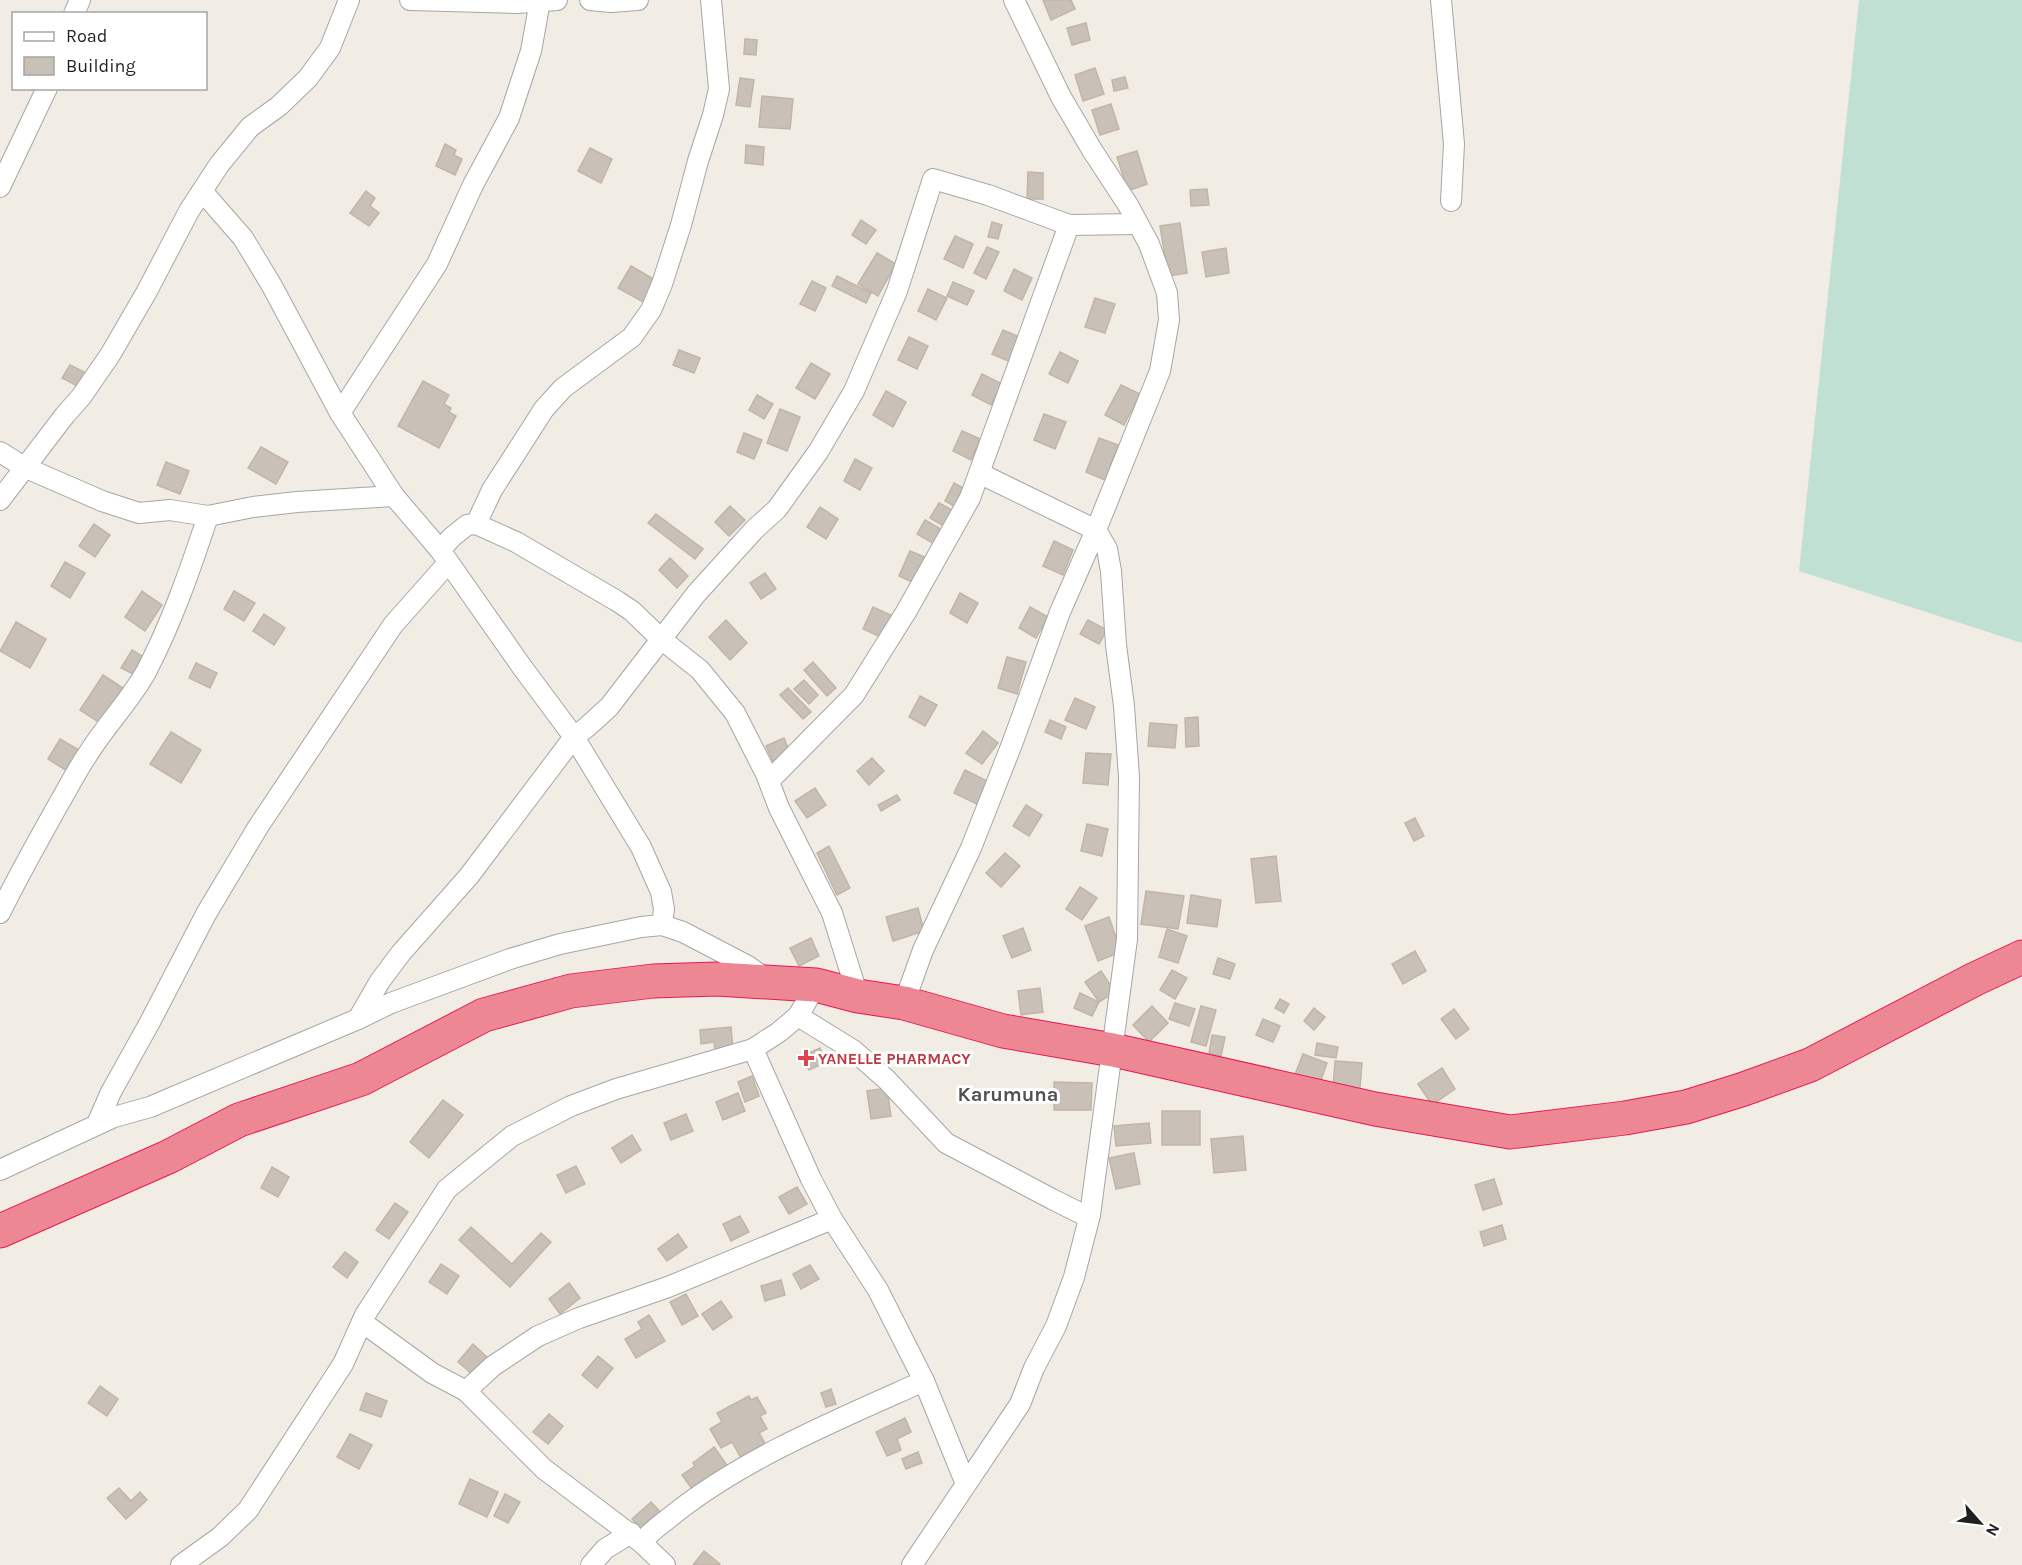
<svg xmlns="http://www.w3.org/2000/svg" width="2022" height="1565" viewBox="0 0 2022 1565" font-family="Karla,sans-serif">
<rect width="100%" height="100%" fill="#f1ede5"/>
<polygon fill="#c0e0d3" points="1859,0 2022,0 2022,643 1799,571"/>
<g fill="#c9c0b7" stroke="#c3b5a6" stroke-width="1.5">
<polygon points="1043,0 1071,0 1075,9 1051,20"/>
<polygon points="1086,23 1090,40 1072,45 1067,28"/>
<polygon points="745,39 757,40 756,55 744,54"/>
<polygon points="1095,68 1104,94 1083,101 1075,75"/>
<polygon points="1125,77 1128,88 1114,91 1112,80"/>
<polygon points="740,78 754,80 750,107 736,105"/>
<polygon points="762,96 793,99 790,129 759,127"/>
<polygon points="1111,104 1119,129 1100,135 1092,110"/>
<polygon points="445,144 456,150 454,155 462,159 455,175 436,166"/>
<polygon points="746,145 764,147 763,165 745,163"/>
<polygon points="590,148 612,159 601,183 578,171"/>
<polygon points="1137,151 1147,184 1128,191 1117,157"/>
<polygon points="1028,172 1043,173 1043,199 1027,199"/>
<polygon points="1207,189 1209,205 1191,206 1190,190"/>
<polygon points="366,191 375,198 370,206 379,213 369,226 350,213"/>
<polygon points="861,220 876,230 866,244 852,235"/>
<polygon points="992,222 1002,225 998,239 988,237"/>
<polygon points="1180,223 1187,273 1168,276 1160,226"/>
<polygon points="955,236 973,244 963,268 944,259"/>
<polygon points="987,247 999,252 986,279 974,273"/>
<polygon points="1226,248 1229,273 1206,277 1202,252"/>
<polygon points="877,253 896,264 878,296 858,284"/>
<polygon points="631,266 657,281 645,303 618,288"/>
<polygon points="1014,269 1032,278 1022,300 1004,291"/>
<polygon points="837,276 871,293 866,303 832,286"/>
<polygon points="812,281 826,288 815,311 800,304"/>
<polygon points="953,282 974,291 967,305 947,296"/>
<polygon points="928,289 947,298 936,320 918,311"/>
<polygon points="1095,298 1115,304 1105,333 1085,327"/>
<polygon points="1003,330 1022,338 1011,362 992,354"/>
<polygon points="909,337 928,346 917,369 898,360"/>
<polygon points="679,350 700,358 694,373 673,365"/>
<polygon points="1060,352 1078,361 1068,383 1049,374"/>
<polygon points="811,363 830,374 815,399 796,388"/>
<polygon points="70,365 88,374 81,388 62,378"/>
<polygon points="982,374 1002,384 991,405 972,395"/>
<polygon points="423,381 449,395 444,404 451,408 449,412 456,416 439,448 398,426"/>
<polygon points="1121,385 1140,394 1124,425 1105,415"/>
<polygon points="886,391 906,402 893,427 873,415"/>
<polygon points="757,395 773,404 764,419 749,410"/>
<polygon points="780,409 800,417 787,451 767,443"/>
<polygon points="1044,414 1066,422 1055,449 1034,440"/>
<polygon points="962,431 980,439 971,460 953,451"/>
<polygon points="744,433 762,440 754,459 737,452"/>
<polygon points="1099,438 1118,445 1105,480 1086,472"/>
<polygon points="261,447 288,462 276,484 248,468"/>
<polygon points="855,459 872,468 860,490 844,481"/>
<polygon points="166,462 189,471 180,494 157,485"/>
<polygon points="954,483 969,491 959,509 945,501"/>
<polygon points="939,503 956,512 947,528 930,518"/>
<polygon points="730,506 745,520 729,536 715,522"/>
<polygon points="820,507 838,519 826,539 807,527"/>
<polygon points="656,514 703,549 695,559 648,523"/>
<polygon points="925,520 944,531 936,545 917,534"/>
<polygon points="94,524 110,535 95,557 79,546"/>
<polygon points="1054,541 1073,550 1063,575 1043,566"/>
<polygon points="910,551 927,558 916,584 899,576"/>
<polygon points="670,558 688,576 677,588 659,570"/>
<polygon points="65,562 85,573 70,598 51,586"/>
<polygon points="765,573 776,589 761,599 750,583"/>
<polygon points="142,591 162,605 145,631 125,617"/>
<polygon points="234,591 255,603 244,621 224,609"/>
<polygon points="960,593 978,603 967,623 950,613"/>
<polygon points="873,607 895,617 885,639 863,629"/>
<polygon points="1030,607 1048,617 1036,638 1019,628"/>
<polygon points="264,614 285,628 274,645 253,631"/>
<polygon points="726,620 747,643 730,660 709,637"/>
<polygon points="1088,620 1107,630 1099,644 1080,634"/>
<polygon points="16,622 46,639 30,668 0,651"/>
<polygon points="132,650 145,658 135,675 121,668"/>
<polygon points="1007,657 1026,662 1017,694 998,688"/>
<polygon points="813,662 836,688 827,696 804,670"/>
<polygon points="196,663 217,673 210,688 189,678"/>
<polygon points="103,675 123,688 100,723 80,710"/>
<polygon points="804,680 818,695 809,704 794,689"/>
<polygon points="788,688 811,712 803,719 780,695"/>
<polygon points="920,696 937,705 925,726 909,717"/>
<polygon points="1075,698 1095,707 1086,729 1065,720"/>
<polygon points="1198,717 1199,746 1186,747 1185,718"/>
<polygon points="1050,720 1066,727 1061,739 1045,732"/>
<polygon points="1150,723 1177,725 1175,748 1148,746"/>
<polygon points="983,731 998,743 982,764 966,753"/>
<polygon points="171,732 201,750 181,783 150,764"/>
<polygon points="784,738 791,755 773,762 766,746"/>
<polygon points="60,739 79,750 67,771 48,759"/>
<polygon points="1086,753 1111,754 1108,785 1083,783"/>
<polygon points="872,758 884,771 869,785 857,771"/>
<polygon points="965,770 991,783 981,806 954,793"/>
<polygon points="815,788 826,805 807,818 795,801"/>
<polygon points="897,795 900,800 881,811 878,805"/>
<polygon points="1026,805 1042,815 1029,836 1013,826"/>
<polygon points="1415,818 1424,836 1414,841 1405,823"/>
<polygon points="1087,824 1108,829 1102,856 1081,851"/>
<polygon points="829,846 850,888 837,895 817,853"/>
<polygon points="1005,853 1020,866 1001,887 986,873"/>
<polygon points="1276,856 1281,901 1256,903 1251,859"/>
<polygon points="1080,887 1097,898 1082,920 1066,909"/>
<polygon points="1146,891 1184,896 1178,929 1141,924"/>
<polygon points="1191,895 1221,900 1217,927 1187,923"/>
<polygon points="918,908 924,931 893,941 886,917"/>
<polygon points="1109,917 1121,952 1098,961 1085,926"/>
<polygon points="1023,928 1031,950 1012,958 1003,936"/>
<polygon points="1167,929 1187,936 1178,963 1159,957"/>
<polygon points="811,938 819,956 799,966 790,948"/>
<polygon points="1415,951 1426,971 1403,984 1392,964"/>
<polygon points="1218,958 1235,964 1230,979 1213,974"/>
<polygon points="1172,970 1187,978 1175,999 1160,990"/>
<polygon points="1101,971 1115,992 1099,1002 1085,982"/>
<polygon points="1040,988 1043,1012 1021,1015 1018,991"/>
<polygon points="1080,993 1099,1002 1092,1016 1074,1008"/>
<polygon points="1280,999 1289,1004 1284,1013 1275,1008"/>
<polygon points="1175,1003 1195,1009 1189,1026 1169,1019"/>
<polygon points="1152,1006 1168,1023 1149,1042 1133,1025"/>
<polygon points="1201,1006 1216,1010 1206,1046 1191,1042"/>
<polygon points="1314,1008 1325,1017 1314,1030 1304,1021"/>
<polygon points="1454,1009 1469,1029 1456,1039 1441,1019"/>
<polygon points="1263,1019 1280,1026 1273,1042 1256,1035"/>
<polygon points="731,1027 733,1050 715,1052 714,1042 701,1044 700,1030"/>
<polygon points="1212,1035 1225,1037 1221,1056 1209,1053"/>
<polygon points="1317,1043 1338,1047 1336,1058 1315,1055"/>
<polygon points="820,1048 827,1062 809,1070 802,1056"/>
<polygon points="1303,1054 1327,1063 1319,1086 1294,1077"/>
<polygon points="1335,1061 1362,1063 1360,1088 1333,1087"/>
<polygon points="1442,1068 1455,1089 1432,1105 1418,1084"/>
<polygon points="752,1076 759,1096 745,1102 738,1082"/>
<polygon points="1054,1082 1092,1083 1091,1110 1054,1110"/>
<polygon points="887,1088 891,1116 871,1119 867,1091"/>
<polygon points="738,1093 745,1111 723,1120 716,1102"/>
<polygon points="443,1100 463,1115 429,1158 410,1142"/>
<rect x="1162" y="1111" width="38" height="34"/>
<polygon points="686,1114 693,1131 671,1140 664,1123"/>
<polygon points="1149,1123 1151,1143 1116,1146 1114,1126"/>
<polygon points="632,1135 641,1150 621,1163 612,1148"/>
<polygon points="1243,1136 1246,1170 1214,1173 1211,1139"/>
<polygon points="1134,1153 1140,1184 1116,1189 1109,1158"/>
<polygon points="576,1166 585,1184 566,1193 557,1175"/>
<polygon points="272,1167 289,1177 278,1197 261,1188"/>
<polygon points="1494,1179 1502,1204 1483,1210 1475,1185"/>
<polygon points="797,1187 807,1204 789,1214 779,1197"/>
<polygon points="395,1203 408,1212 389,1239 376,1230"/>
<polygon points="740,1216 749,1232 731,1241 723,1224"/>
<polygon points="1502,1225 1506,1239 1484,1246 1480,1232"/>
<polygon points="471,1227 512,1264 541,1233 551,1242 510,1287 459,1240"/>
<polygon points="678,1234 687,1247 667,1261 658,1249"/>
<polygon points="345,1252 358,1262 347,1278 333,1267"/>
<polygon points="441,1264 459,1276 447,1294 429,1282"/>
<polygon points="810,1265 819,1279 801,1289 793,1274"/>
<polygon points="781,1280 785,1295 765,1301 761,1286"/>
<polygon points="569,1283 580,1298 560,1314 549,1299"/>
<polygon points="686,1294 698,1316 682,1325 670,1302"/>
<polygon points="721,1301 732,1317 713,1330 702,1314"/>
<polygon points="649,1315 665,1341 636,1358 625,1339 642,1329 638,1322"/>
<polygon points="473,1344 487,1357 472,1374 458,1362"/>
<polygon points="598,1356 613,1368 597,1388 582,1375"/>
<polygon points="100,1386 118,1399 107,1416 88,1403"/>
<polygon points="831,1389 836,1404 826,1407 821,1393"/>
<polygon points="366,1393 387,1401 381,1417 360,1410"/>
<polygon points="749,1396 751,1400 757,1397 766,1413 760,1416 767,1429 759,1433 766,1445 741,1458 732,1442 721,1448 710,1429 722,1422 717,1413"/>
<polygon points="549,1414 563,1426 548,1444 533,1432"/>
<polygon points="905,1418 911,1432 897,1439 901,1450 887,1456 876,1432"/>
<polygon points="350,1434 372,1445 359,1469 337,1457"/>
<polygon points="714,1447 729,1468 708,1483 706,1479 692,1489 682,1475 695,1466 693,1463"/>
<polygon points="918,1452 922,1463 906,1469 902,1459"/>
<polygon points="470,1479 498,1492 487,1517 459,1504"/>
<polygon points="119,1488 131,1501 140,1492 147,1500 126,1519 107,1498"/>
<polygon points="505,1494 520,1502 508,1523 494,1516"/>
<polygon points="651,1502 664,1516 645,1533 632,1519"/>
<polygon points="704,1551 720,1564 719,1565 693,1565"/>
</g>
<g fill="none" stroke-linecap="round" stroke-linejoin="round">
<defs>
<g id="street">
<polyline points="410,0 517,3 557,0"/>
<polyline points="590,0 611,2 638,0"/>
<polyline points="1441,0 1454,144 1451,201"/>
<polyline points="74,14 80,0"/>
<polyline points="0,187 47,88"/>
<polyline points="202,191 243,238 272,286 340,413 394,496 440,550 522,667 574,737 641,847 661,892 664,909 662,925"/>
<polyline points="340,413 437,264 473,185 509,118 531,51 540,1"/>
<polyline points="0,452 24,467 102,501 139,513 170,510 208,516 253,507 297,502 394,496"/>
<polyline points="0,500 65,415 81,397 110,355 146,293 189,211 219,165 250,127 279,106 308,78 330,48 349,0"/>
<polyline points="476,524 492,490 544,409 563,388 632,337 651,310 662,284 681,225 698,161 713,115 719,89 711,0"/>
<polyline points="440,550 452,537 467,525 476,524 516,542 617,601 632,611 661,639 700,670 735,713 766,774 779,808 832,913 858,996"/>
<polyline points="769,781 854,695 906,612 970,498 1069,225"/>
<path d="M 0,913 C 18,876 38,841 58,805 C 68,788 77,770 88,754 C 106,725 129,702 146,672 C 172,622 190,570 208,516"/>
<polyline points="904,1003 923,950 971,848 1012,744 1060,612 1096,530 1160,371 1169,320 1167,293 1149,244 1128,205 1092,150 1061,97 1014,0"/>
<polyline points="798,1016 853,1050 887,1080 946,1143 1052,1199 1082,1214 1090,1215"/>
<polyline points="358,1019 380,981 401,953 469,876 574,737 587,727 609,707 696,594 754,530 777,509 818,452 854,391 897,291 933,179 988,195 1069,225 1137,224"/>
<polyline points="97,1124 111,1092 150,1022 206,914 258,827 393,625 448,563"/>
<polyline points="0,1170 114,1117 150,1107 358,1019 391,1003 510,959 560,944 641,927 662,925 683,932 748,966 766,979"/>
<polyline points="362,1322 432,1373 466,1391 544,1469 642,1543"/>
<polyline points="924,1381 966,1484"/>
<polyline points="466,1391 493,1366 538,1336 579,1318 668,1287 832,1219"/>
<polyline points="181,1565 220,1537 248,1510 343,1364 365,1315 447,1189 512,1136 571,1106 616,1089 753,1049 779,1032 798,1016 816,985"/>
<polyline points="591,1565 605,1549 631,1533"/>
<path d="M 665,1565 L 642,1543 C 648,1533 659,1526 669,1518 C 741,1459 839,1419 924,1381 L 878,1290 L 832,1219 L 811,1179 L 753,1049"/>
<polyline points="912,1565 1020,1404 1034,1368 1056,1326 1074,1277 1090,1215 1127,939 1129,777 1124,706 1116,645 1111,571 1107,549 1096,530 981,474"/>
</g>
<polyline id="highway" points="0,1231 168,1157 239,1120 361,1079 484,1015 571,991 653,981 717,979 816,985 858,996 904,1003 1003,1031 1113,1050 1375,1109 1510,1132 1625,1118 1686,1107 1741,1090 1810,1065 1975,979 2022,957"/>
</defs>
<use href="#street" stroke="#a6a6a6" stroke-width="22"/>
<use href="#highway" stroke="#e81853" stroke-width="35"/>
<use href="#street" stroke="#fff" stroke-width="20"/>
<use href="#highway" stroke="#ed8794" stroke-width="33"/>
</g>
<path fill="#e0444e" stroke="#fff" stroke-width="2" d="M803 1049h6v6h6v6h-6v6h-6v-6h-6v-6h6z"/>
<g text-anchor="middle" stroke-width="6" stroke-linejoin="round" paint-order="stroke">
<g font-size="16" font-weight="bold" fill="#be3a42" stroke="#fff" text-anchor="start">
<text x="818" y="1064">YANELLE PHARMACY</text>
</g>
<g font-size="20" font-weight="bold" fill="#525252" stroke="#fff">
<text x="1008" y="1101">Karumuna</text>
</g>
</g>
<rect x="12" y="12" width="195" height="78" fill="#ffffff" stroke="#a5a5a5" stroke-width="1.5"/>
<rect x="24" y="32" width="30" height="9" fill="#ffffff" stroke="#a5a5a5" stroke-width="1.5"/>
<text x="66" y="42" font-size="18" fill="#1f1f1f">Road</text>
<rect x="24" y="57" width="30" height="18" fill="#c9c0b7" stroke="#a5a5a5" stroke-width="1.5"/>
<text x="66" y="72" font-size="18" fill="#1f1f1f">Building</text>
<g transform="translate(1980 1523) rotate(118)" stroke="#ffffff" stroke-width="4.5" paint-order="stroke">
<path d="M0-4.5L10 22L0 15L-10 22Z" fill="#1f1f1f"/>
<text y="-9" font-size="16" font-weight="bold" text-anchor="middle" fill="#1f1f1f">N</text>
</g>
</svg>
